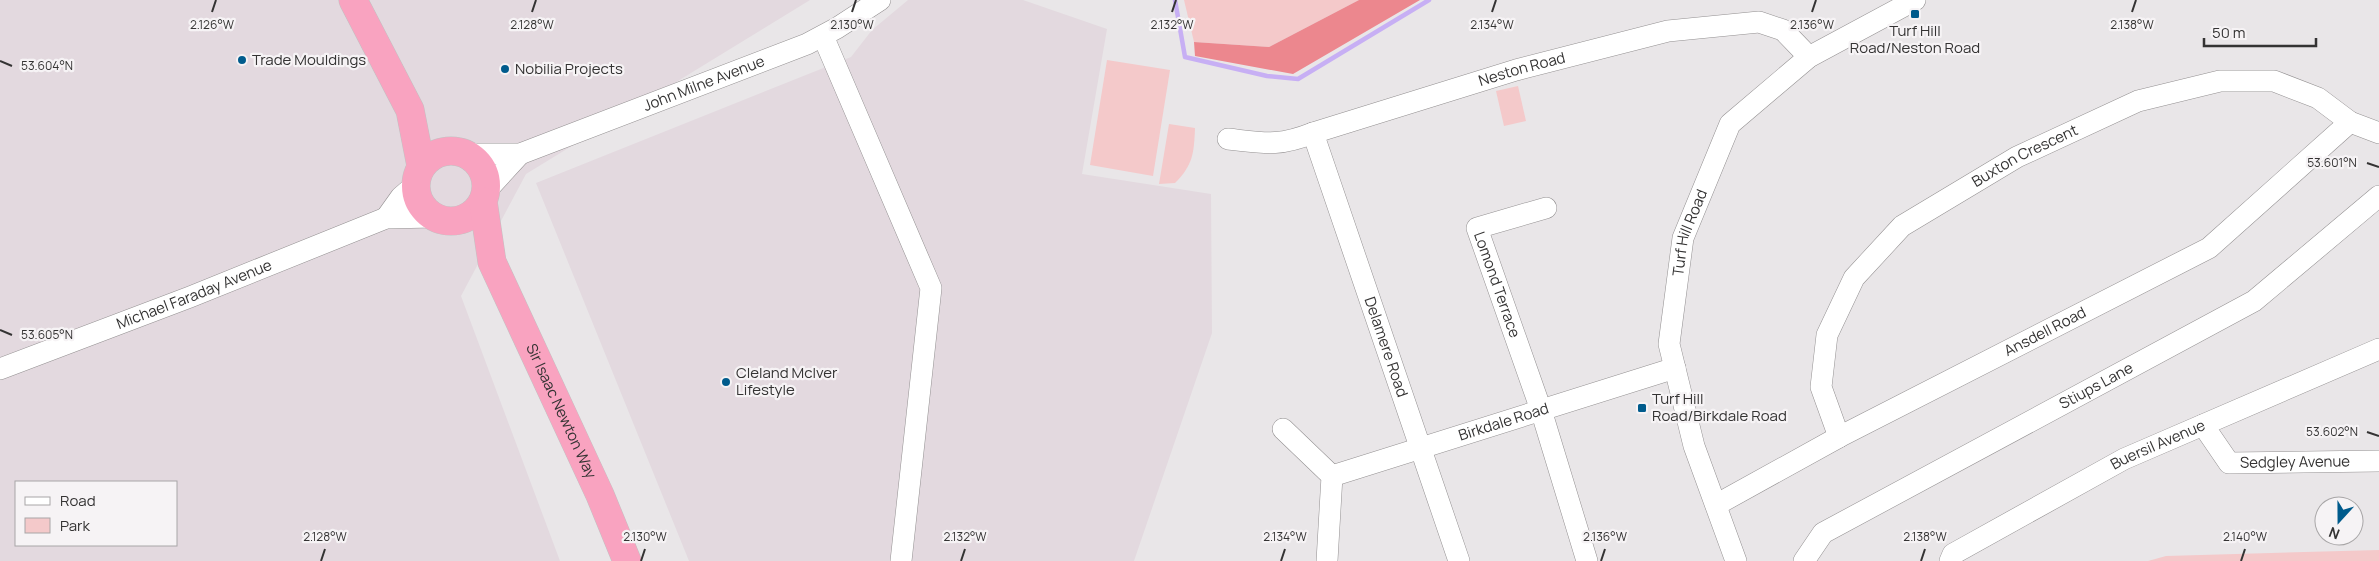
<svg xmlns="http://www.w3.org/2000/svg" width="2379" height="561" viewBox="0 0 2379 561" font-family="Manrope,sans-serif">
<rect width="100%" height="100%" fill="#e9e6e8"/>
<g fill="#e3d9df" fill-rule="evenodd">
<path d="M 0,0 L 810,0 L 526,174 L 461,296 L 560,561 L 0,561 ZM 16,482 L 176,482 L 176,545 L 16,545 Z"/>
<polygon points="908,0 1023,0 1107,29 1082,174 1211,194 1212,333 1134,561 689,561 536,183 851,57 872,30"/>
</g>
<g fill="#f4c9ca">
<polygon points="1184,0 1359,0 1269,47 1194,42"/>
<polygon points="1107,60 1170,70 1153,176 1090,165"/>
<polygon points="1518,86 1526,121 1504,126 1496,91"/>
<path d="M 1169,124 L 1195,128 C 1194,153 1193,165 1175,183 L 1159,184 Z"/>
<polygon points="2379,550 2379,561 2148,561 2166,556"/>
</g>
<polygon fill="#ec878e" points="1359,0 1420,0 1293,74 1195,56 1194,42 1269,47"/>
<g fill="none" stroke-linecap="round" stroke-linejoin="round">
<polyline stroke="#c7aff4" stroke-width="4.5" points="1175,0 1185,57 1267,76 1298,79 1429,0"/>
<defs>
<g id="minor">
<polyline points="823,36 931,288 901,561"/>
<path id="s1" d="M 1313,133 L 1459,561"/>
<path id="s2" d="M 1228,139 C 1264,143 1278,147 1313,133 L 1516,70 L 1668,31 L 1759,22 L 1783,30 L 1809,57"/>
<path id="s3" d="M 468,154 L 520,154 L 807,44 L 837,28 L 880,0"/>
<polyline points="486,191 520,154"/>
<path id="s4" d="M 1546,208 L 1477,228 L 1541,410 L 1587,561"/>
<polyline points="386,218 401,197 415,185"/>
<path id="s5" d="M 0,369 L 190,297 L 386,218 L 434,217"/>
<path id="s6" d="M 2203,425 L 2229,463 L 2379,461"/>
<polyline points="1283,429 1332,476 1327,561"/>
<path id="s7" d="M 1839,437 L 1821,387 L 1827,335 L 1854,278 L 1902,226 L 2017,157 L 2138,101 L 2220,81 L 2274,81 L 2318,98 L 2350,122 L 2379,133"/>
<path id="s8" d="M 1332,476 L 1675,368"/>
<path id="s9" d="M 1716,505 L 1839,437 L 2209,248 L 2350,122"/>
<path id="s10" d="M 1736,561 L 1694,446 L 1669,344 L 1683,238 L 1730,124 L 1809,57 L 1915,0"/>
<path id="s11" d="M 1804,561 L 1823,533 L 2254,301 L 2379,196"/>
<path id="s12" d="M 1950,561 L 1953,554 L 2124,459 L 2379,349"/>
</g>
<g id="highway">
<polyline points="353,0 410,110 421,166"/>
<circle cx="451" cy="186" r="35"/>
<path id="s13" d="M 483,201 L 492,262 L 600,495 L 627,561"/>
</g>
</defs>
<use href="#minor" stroke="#939091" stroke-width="22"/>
<use href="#highway" stroke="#c2c2c2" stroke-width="29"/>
<use href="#minor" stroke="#fff" stroke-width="21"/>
<use href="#highway" stroke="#f9a3c0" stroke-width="28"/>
</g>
<path fill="none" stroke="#343333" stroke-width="2" d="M 212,12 L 216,0M 532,12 L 536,0M 852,12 L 856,0M 1172,12 L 1176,0M 1492,12 L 1496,0M 1812,12 L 1816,0M 2132,12 L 2136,0M 0,61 L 12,66M 2367,163 L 2379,167M 0,330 L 12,335M 2367,432 L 2379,436M 321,561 L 325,549M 641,561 L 645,549M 961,561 L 965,549M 1281,561 L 1285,549M 1601,561 L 1605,549M 1921,561 L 1925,549M 2241,561 L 2245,549"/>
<g fill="#005b8c" stroke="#f6f3f5" stroke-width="2">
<rect x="1910" y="9" width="10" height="10" rx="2.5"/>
<circle cx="242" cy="60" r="5"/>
<circle cx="505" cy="69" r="5"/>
<circle cx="726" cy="382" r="5"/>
<rect x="1637" y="403" width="10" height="10" rx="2.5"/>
</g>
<g text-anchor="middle" stroke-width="4.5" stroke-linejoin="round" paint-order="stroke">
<g font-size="15" fill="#343333" stroke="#f6f3f5" text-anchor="start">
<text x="1915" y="36" text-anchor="middle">Turf Hill<tspan x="1915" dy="17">Road/Neston Road</tspan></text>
<text x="252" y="65">Trade Mouldings</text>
<text x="515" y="74">Nobilia Projects</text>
<text x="736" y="378">Cleland McIver<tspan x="736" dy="17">Lifestyle</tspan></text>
<text x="1652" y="404">Turf Hill<tspan x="1652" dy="17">Road/Birkdale Road</tspan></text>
</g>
<g font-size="15" fill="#343333" stroke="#f6f3f5">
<text dy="5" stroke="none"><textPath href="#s2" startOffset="305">Neston Road</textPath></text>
<text dy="5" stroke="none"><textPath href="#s3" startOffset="249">John Milne Avenue</textPath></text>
<text dy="5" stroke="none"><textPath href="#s7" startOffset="381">Buxton Crescent</textPath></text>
<text dy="5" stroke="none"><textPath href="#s10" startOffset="341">Turf Hill Road</textPath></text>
<text dy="5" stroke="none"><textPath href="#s4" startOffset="132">Lomond Terrace</textPath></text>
<text dy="5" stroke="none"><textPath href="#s5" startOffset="208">Michael Faraday Avenue</textPath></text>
<text dy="5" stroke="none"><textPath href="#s9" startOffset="372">Ansdell Road</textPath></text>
<text dy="5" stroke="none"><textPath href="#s1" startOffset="226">Delamere Road</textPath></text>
<text dy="5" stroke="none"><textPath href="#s11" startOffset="344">Stiups Lane</textPath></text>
<text dy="5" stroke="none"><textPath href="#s13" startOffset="226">Sir Isaac Newton Way</textPath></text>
<text dy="5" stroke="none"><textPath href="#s8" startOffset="180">Birkdale Road</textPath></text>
<text dy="5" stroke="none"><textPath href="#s12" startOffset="240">Buersil Avenue</textPath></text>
<text dy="5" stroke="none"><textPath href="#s6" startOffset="112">Sedgley Avenue</textPath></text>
</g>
</g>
<g font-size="12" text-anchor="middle" fill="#343333" stroke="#f6f3f5" stroke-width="4.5" stroke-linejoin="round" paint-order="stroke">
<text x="212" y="29">2.126°W</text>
<text x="532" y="29">2.128°W</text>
<text x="852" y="29">2.130°W</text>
<text x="1172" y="29">2.132°W</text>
<text x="1492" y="29">2.134°W</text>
<text x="1812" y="29">2.136°W</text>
<text x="2132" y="29">2.138°W</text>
<text x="47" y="70">53.604°N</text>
<text x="2332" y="167">53.601°N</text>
<text x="47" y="339">53.605°N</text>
<text x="2332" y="436">53.602°N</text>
<text x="325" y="541">2.128°W</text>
<text x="645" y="541">2.130°W</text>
<text x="965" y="541">2.132°W</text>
<text x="1285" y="541">2.134°W</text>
<text x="1605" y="541">2.136°W</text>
<text x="1925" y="541">2.138°W</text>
<text x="2245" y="541">2.140°W</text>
</g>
<rect x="15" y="481" width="162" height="65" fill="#f6f3f5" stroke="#a8a6a7"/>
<rect x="25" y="497" width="25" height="8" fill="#ffffff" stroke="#a8a6a7"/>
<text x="60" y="506" font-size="15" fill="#343333">Road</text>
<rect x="25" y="518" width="25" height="15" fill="#f4c9ca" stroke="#a8a6a7"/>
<text x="60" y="531" font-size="15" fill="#343333">Park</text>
<g transform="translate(2339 521) rotate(201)"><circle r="24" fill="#f6f3f5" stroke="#a8a6a7"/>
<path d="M0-4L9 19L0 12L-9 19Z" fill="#005b8c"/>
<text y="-8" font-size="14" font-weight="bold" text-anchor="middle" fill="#343333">N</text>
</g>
<path d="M2204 38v8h112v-8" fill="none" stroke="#343333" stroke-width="2.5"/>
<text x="2212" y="38" font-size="15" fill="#343333" stroke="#f6f3f5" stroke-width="4" paint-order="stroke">50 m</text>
</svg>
